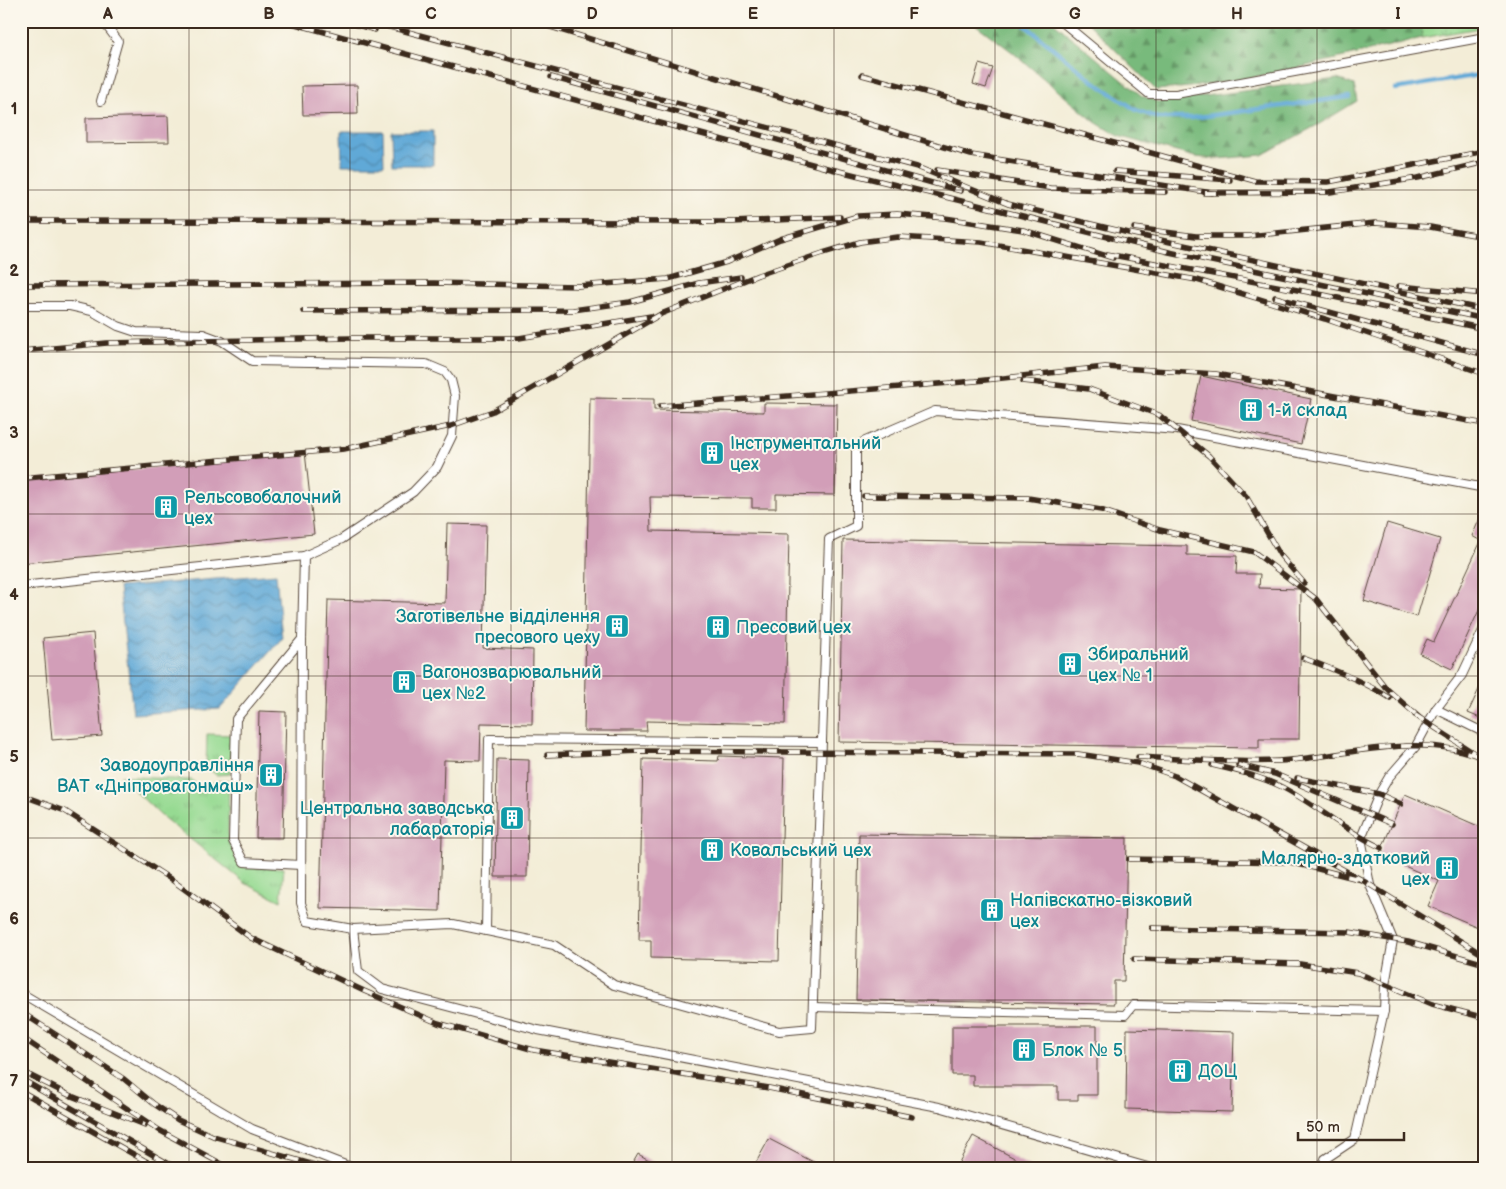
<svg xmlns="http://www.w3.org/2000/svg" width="1506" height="1189" viewBox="0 0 1506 1189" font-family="'Balsamiq Sans',sans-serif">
<defs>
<pattern id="grass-tufts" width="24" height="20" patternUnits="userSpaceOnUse" patternTransform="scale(1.25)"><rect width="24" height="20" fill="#96da92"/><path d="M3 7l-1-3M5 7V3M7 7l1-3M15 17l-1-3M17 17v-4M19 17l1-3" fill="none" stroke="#82bb7d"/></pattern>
<pattern id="forest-firs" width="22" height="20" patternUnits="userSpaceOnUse" patternTransform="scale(1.25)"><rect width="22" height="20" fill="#78ba7c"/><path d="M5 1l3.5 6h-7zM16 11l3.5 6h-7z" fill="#649765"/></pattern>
<pattern id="water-waves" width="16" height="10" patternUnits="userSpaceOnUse" patternTransform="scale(1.25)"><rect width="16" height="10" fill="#60a9d7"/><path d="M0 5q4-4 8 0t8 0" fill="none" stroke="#508aae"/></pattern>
</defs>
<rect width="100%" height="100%" fill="#fbf7ec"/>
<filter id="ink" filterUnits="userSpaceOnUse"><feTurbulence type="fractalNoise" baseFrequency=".02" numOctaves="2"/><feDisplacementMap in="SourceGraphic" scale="10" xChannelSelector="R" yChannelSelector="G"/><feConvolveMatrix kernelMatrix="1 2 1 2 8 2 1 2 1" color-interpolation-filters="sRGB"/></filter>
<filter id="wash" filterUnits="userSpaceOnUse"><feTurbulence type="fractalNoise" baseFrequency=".0096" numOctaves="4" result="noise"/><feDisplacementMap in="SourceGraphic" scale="20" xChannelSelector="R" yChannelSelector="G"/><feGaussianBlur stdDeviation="1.12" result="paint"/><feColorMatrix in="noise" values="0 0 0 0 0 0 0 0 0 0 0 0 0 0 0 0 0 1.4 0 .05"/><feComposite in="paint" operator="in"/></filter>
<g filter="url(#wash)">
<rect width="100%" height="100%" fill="#f3edd7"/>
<g fill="url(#grass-tufts)" stroke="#688258">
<polygon points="1421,21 1485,21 1485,27 1422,38"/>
<polygon points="207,734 231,735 230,774 216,775 206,766"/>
<polygon points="120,776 192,780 202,790 216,781 229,781 228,840 242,867 284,868 281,901 245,883 159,814"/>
</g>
<g fill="url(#forest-firs)" stroke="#5a724d">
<polygon points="971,21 1052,21 1142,96 1158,102 1337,79 1354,85 1357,101 1321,123 1262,155 1217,159 1195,157 1118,136 1095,122 1011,51"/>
<path d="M 1086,21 L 1421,21 L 1422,38 C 1334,59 1245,84 1156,90 Z"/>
</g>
<g fill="url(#water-waves)" stroke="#4e6a7a">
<polygon points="341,131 383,131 384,165 342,165"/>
<polygon points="391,131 433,131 433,165 392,165"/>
<polygon points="276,574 282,638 220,709 133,714 119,587"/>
</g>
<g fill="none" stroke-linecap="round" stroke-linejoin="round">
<g stroke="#60a9d7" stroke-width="4.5">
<polyline points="1020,21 1093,81 1136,110 1158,118 1191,118 1349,97"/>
<polyline points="1395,89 1485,74"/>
</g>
</g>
<g id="blocks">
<g fill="#d29eb8">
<polygon points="979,64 993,68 986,88 973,84"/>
<polygon points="357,85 358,114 303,115 302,86"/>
<polygon points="168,116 169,142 86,143 86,118"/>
<polygon points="1201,376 1311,399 1301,444 1191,421"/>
<polygon points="590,398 654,399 654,410 764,412 764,403 837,404 835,495 776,494 776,508 752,508 752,498 650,497 651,531 789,534 785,724 646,721 647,731 584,731"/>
<polygon points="305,452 314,534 21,563 21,481"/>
<polygon points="1485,507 1485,597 1452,669 1420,654 1427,639 1434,642 1481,541 1472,536"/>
<polygon points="1387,523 1440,539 1417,617 1364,601"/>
<polygon points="447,524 486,525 483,648 533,650 532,724 481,723 480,761 444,760 440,911 320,908 328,600 445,603"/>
<polygon points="843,540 1187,546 1187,555 1237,556 1236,574 1260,574 1259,588 1301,589 1299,739 1259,739 1259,748 839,742"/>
<polygon points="93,633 102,736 52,740 43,638"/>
<polygon points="1485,676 1485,720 1468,713"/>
<polygon points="259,711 286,712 283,838 256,838"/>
<polygon points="719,756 784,758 779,961 651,958 651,940 639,940 643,759 718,761"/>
<polygon points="497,759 529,760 527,877 495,877"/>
<polygon points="1405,794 1485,829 1485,930 1428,906 1439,881 1379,855"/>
<polygon points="859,834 1127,838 1124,981 1114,981 1114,1004 856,1000"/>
<polygon points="952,1026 1097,1026 1097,1095 1078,1095 1078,1100 1058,1100 1058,1086 973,1086 973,1075 952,1075"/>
<polygon points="1127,1029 1234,1032 1232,1112 1126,1109"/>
<polygon points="973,1136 1033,1168 956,1168"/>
<polygon points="769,1139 825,1168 753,1168"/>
<polygon points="638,1154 664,1168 630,1168"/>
</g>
</g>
</g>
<g filter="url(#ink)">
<use href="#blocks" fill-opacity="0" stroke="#57473a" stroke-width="1"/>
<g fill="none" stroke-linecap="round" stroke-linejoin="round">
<defs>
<g id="service">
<polyline points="1061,21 1149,94 1176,94 1485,37"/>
<polyline points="101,101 118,41 103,21"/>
<polyline points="21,306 70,306 92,311 118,326 136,332 203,334 222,341 252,361 426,364 445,372 451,380 455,396 452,436 437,467 413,492 342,539 304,556 302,639 301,903 307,921 353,929 358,971 382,989 538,1030 939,1107 1151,1168"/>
<polyline points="21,586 304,556"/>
<polyline points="1436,709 1485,733"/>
<polyline points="301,865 244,862 233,841 236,719 302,639"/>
<polyline points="353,929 453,924 554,945 614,985 779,1031 812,1028 829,539 856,526 856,451 863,442 935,411 1177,430 1485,488"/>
<polyline points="486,931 489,739 822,742"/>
<polyline points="21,993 252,1129 353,1168"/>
<polyline points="813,1007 1125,1015 1133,1005 1384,1011"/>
<polyline points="1322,1168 1325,1159 1355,1139 1384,1011 1385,985 1393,940 1370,885 1361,838 1379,794 1389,777 1416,746 1436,709 1462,675 1485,626"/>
</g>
</defs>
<use href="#service" stroke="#57473a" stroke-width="10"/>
<use href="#service" stroke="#fff" stroke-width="8"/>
<defs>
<g id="rail">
<polyline points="284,21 823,167 1169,252 1485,319"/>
<polyline points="344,21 375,30"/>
<polyline points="367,21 917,167 1008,204 1133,234 1485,310"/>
<polyline points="531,21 971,155 1212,193"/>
<polyline points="862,75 1255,181 1328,182 1485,151"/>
<polyline points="551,77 961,191"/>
<polyline points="937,170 1050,188 1165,192"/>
<polyline points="1115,171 1230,180"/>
<polyline points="1205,193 1330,192 1418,178 1485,162"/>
<polyline points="21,221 733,222 840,217"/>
<polyline points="1134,228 1196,236 1248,236 1375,223 1430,227 1485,237"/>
<polyline points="1107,254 1324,295 1485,329"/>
<polyline points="21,285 434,283 578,286 668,279 727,262 780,239 858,216 897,214 945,218 1023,230 1113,258"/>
<polyline points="1399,286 1485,294"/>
<polyline points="1275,297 1485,355"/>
<polyline points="303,311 573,310 630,302 699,283 741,277"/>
<polyline points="21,351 107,343 351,338 519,338 651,316"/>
<polyline points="1023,381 1089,389 1159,415 1209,456 1246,496 1280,555 1304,583"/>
<polyline points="660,406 976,381 1105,367 1216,374 1485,424"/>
<polyline points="21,478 344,449 451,426 493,411 661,314 758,275 823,253 860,242 898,237 981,242 1197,280 1325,319 1485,374"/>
<polyline points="864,496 1028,498 1101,510 1160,530 1254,552 1316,599 1386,688 1421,719"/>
<path d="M 1303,658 C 1333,669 1363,681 1390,698"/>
<polyline points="1415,715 1474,753"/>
<polyline points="547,755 641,751 1078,754 1138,763 1175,776 1362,880"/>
<path d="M 1138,757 C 1185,759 1232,763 1279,761 C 1346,757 1420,730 1485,759"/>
<path d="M 1212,765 C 1238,771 1267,778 1289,791 C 1321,809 1349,833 1382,848"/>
<polyline points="1238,765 1275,774 1392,824"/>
<polyline points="1297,778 1379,794 1401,804"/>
<polyline points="21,795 65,811 172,880 251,938 364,991 438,1023 534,1050 769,1088 912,1117"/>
<polyline points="1129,859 1290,862 1362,880 1485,956"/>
<polyline points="1152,928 1349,932 1408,942 1485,964"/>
<polyline points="1134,959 1300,964 1358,973 1432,1004 1485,1018"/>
<polyline points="21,1012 124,1079 154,1104 178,1120 213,1136 325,1168"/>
<polyline points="21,1037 159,1130 229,1168"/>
<polyline points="21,1071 69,1095 145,1125"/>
<polyline points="21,1079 176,1168"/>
<polyline points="21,1091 158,1168"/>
</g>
</defs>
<use href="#rail" stroke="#3b2a1e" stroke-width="5.5"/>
<use href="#rail" stroke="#fbf7ec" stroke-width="4" stroke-dasharray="11" stroke-linecap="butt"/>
</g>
</g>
<path fill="none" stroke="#3b2a1e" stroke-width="1" stroke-opacity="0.55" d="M 189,21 L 189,1168M 350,21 L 350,1168M 511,21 L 511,1168M 672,21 L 672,1168M 834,21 L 834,1168M 995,21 L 995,1168M 1156,21 L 1156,1168M 1317,21 L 1317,1168M 21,190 L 1485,190M 21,352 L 1485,352M 21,514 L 1485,514M 21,676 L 1485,676M 21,838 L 1485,838M 21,1000 L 1485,1000"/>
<defs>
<symbol id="building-square" viewBox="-11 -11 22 22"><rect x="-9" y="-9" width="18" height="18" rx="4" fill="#0f9aa8" stroke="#fbf7ec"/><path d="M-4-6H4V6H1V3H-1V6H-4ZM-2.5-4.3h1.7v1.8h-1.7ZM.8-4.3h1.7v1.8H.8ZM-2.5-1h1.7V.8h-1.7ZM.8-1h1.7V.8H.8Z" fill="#fff"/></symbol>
</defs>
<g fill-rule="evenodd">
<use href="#building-square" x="1237" y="396" width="28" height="28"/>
<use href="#building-square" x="698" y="439" width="28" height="28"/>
<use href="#building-square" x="152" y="493" width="28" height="28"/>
<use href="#building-square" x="603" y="612" width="28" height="28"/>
<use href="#building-square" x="704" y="613" width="28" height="28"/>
<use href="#building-square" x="1056" y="650" width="28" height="28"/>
<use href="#building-square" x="390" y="668" width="28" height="28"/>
<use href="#building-square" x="257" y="761" width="28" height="28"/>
<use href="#building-square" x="498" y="804" width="28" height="28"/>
<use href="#building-square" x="698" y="836" width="28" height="28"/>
<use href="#building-square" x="1433" y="854" width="28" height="28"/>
<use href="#building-square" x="978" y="896" width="28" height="28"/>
<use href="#building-square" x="1010" y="1036" width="28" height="28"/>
<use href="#building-square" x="1166" y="1057" width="28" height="28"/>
</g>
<g text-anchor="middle" stroke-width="4" stroke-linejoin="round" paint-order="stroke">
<g font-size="18" fill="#0d838f" stroke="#fbf7ec" text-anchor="start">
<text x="1268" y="416">1-й склад</text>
<text x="730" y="449">Інструментальний<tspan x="730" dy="21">цех</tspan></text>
<text x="184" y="503">Рельсовобалочний<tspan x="184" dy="21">цех</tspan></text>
<text x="600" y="622" text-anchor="end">Заготівельне відділення<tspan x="600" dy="21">пресового цеху</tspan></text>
<text x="736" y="633">Пресовий цех</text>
<text x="1088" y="660">Збиральний<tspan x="1088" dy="21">цех № 1</tspan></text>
<text x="422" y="678">Вагонозварювальний<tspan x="422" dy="21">цех №2</tspan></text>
<text x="254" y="771" text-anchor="end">Заводоуправління<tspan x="254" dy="21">ВАТ «Дніпровагонмаш»</tspan></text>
<text x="494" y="814" text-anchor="end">Центральна заводська<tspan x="494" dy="21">лабараторія</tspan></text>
<text x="730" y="856">Ковальський цех</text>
<text x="1430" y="864" text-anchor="end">Малярно-здатковий<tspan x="1430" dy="21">цех</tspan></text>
<text x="1010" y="906">Напівскатно-візковий<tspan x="1010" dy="21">цех</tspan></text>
<text x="1042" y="1056">Блок № 5</text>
<text x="1198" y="1077">ДОЦ</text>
</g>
</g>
<rect width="1506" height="1189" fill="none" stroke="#fbf7ec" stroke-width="55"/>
<path d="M1298 1132v8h106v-8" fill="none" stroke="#3b2a1e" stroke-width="2.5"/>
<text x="1306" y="1132" font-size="15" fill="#3b2a1e" stroke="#fbf7ec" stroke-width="4" paint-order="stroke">50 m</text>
<rect x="28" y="28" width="1450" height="1134" fill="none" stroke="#3b2a1e" stroke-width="2"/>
<g font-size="16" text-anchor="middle" font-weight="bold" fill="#3b2a1e">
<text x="108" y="19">A</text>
<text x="269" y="19">B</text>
<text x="431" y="19">C</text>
<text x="592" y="19">D</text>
<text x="753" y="19">E</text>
<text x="914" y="19">F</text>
<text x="1075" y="19">G</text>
<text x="1237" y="19">H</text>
<text x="1398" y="19">I</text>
<text x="14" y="114">1</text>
<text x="14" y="276">2</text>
<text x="14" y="438">3</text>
<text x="14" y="600">4</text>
<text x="14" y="762">5</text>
<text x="14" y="924">6</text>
<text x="14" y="1086">7</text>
</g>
</svg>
